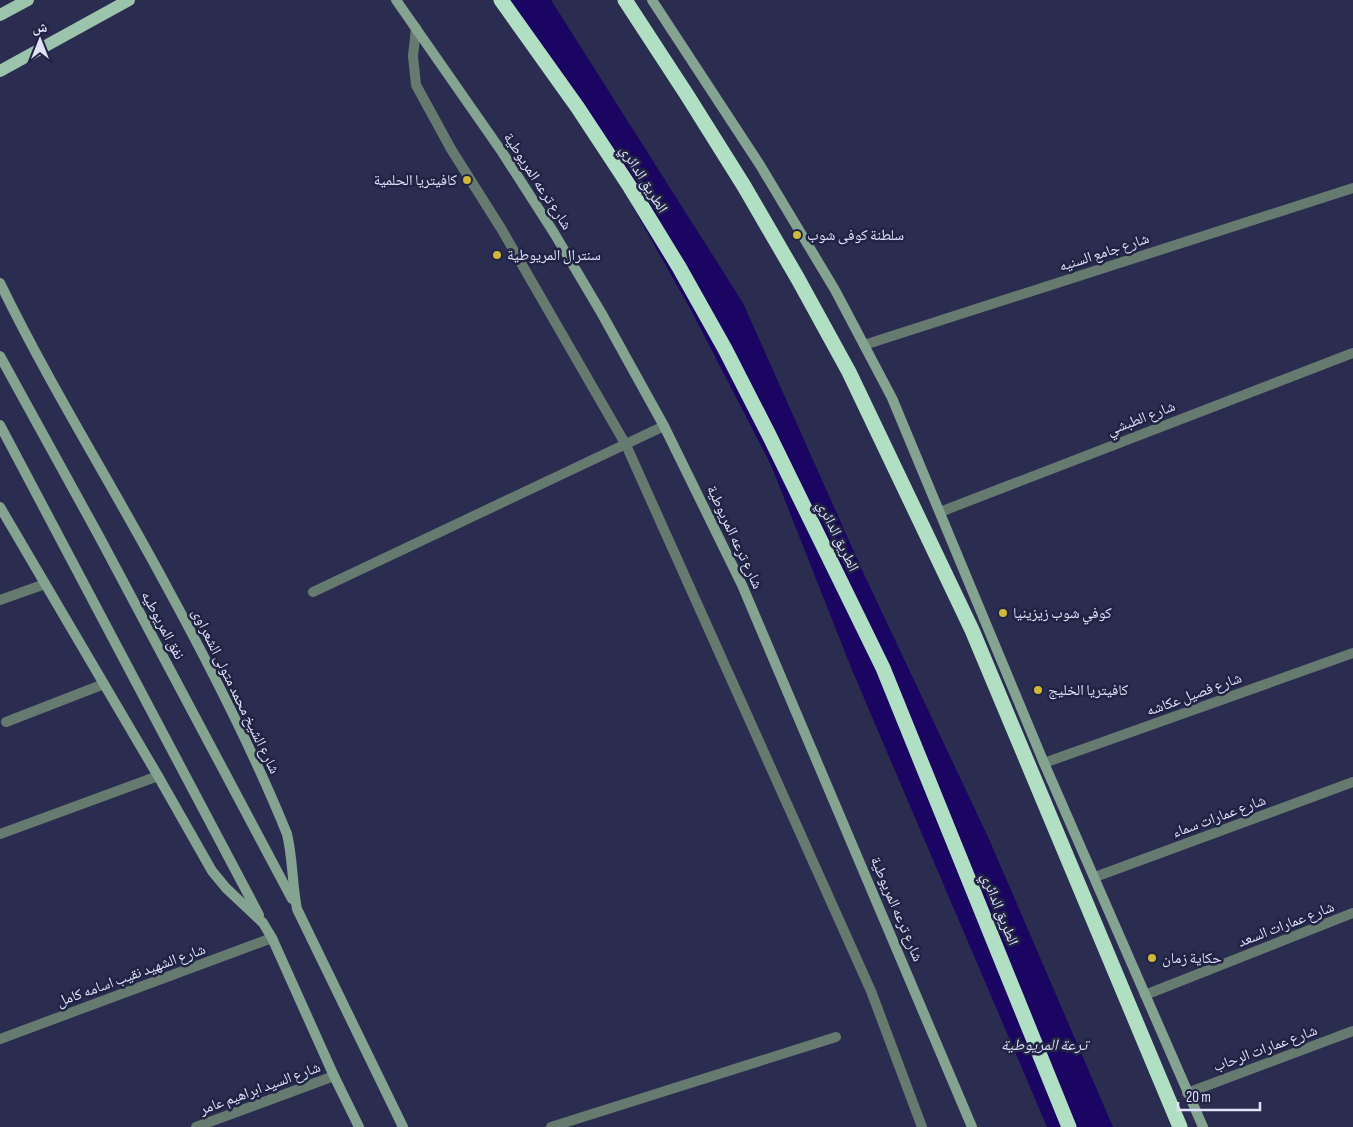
<svg xmlns="http://www.w3.org/2000/svg" width="1353" height="1127" viewBox="0 0 1353 1127" font-family="'Sofia Sans Condensed','Noto Naskh Arabic',sans-serif">
<rect width="100%" height="100%" fill="#2a2d4f"/>
<polygon fill="#1b0562" points="499,0 551,0 743,303 863,572 989,839 1113,1127 1047,1127 852,670 771,465 692,312 584,120"/>
<g fill="none" stroke-linecap="round" stroke-linejoin="round">
<g stroke="#677a6f" stroke-width="10">
<polyline points="313,592 664,426"/>
<polyline points="551,1127 836,1037"/>
</g>
<g stroke="#677a6f" stroke-width="10">
<polyline points="416,28 413,56 416,85 451,149 502,230 626,445 871,991 922,1127"/>
<polyline points="864,345 1353,188"/>
<polyline points="940,512 1353,353"/>
<polyline points="0,600 45,584"/>
<polyline points="6,722 104,684"/>
<polyline points="1044,763 1353,653"/>
<polyline points="0,834 158,776"/>
<polyline points="1095,877 1353,782"/>
<polyline points="1145,995 1353,913"/>
<polyline points="0,1039 272,938"/>
<polyline points="1187,1093 1353,1031"/>
<polyline points="196,1127 334,1076"/>
</g>
<g stroke="#85a391" stroke-width="10">
<polyline points="396,0 502,152 554,233 602,314 664,426 742,585 972,1127"/>
<polyline points="652,0 760,165 835,290 892,398 1044,763 1203,1127"/>
<path d="M 0,283 C 51,388 113,486 168,589 C 211,668 253,750 287,834 C 293,859 292,884 297,909 L 403,1127"/>
<polyline points="0,356 100,538 292,899"/>
<polyline points="0,425 259,915"/>
<polyline points="0,507 158,776 212,871 226,888 263,923 272,938 334,1076 359,1127"/>
</g>
<g stroke="#9cc3ac" stroke-width="12">
<polyline points="0,15 28,0"/>
<polyline points="0,71 129,0"/>
</g>
<g stroke="#b1dfc4" stroke-width="15">
<polyline points="501,0 578,108 630,187 679,267 725,349 768,433 883,668 1069,1127"/>
<polyline points="625,0 687,95 744,186 798,279 849,372 972,630 1180,1127"/>
</g>
</g>
<g fill="#cfb837" stroke="#212344" stroke-width="2">
<circle cx="467" cy="180" r="5"/>
<circle cx="797" cy="235" r="5"/>
<circle cx="497" cy="255" r="5"/>
<circle cx="1003" cy="613" r="5"/>
<circle cx="1038" cy="690" r="5"/>
<circle cx="1152" cy="958" r="5"/>
</g>
<g text-anchor="middle" stroke-width="5" stroke-linejoin="round" paint-order="stroke">
<g font-size="15" fill="#e0e3fa" stroke="#212344">
<text transform="translate(644 179) rotate(58)" y="5">الطريق الدائري</text>
<text transform="translate(538 181) rotate(57)" y="5">شارع ترعه المريوطية</text>
<text transform="translate(1104 252) rotate(-18)" y="5">شارع جامع السنيه</text>
<text transform="translate(1141 418) rotate(-21)" y="5">شارع الطبشي</text>
<text transform="translate(838 536) rotate(64)" y="5">الطريق الدائري</text>
<text transform="translate(735 537) rotate(65)" y="5">شارع ترعه المريوطية</text>
<text transform="translate(163 625) rotate(62)" y="5">نفق المريوطيه</text>
<text transform="translate(236 691) rotate(64)" y="5">شارع الشيخ محمد متولى الشعراوى</text>
<text transform="translate(1194 694) rotate(-20)" y="5">شارع فصيل عكاشه</text>
<text transform="translate(1219 816) rotate(-20)" y="5">شارع عمارات سماء</text>
<text transform="translate(897 909) rotate(67)" y="5">شارع ترعه المريوطية</text>
<text transform="translate(1000 909) rotate(68)" y="5">الطريق الدائري</text>
<text transform="translate(1286 924) rotate(-21)" y="5">شارع عمارات السعد</text>
<text transform="translate(131 975) rotate(-20)" y="5">شارع الشهيد نقيب اسامه كامل</text>
<text transform="translate(1265 1048) rotate(-20)" y="5">شارع عمارات الرحاب</text>
<text transform="translate(260 1088) rotate(-20)" y="5">شارع السيد ابراهيم عامر</text>
</g>
<g font-size="15" fill="#e0e3fa" stroke="#212344" text-anchor="start">
<text x="457" y="185" text-anchor="end">كافيتريا الحلمية</text>
<text x="807" y="240">سلطنة كوفى شوب</text>
<text x="507" y="260">سنترال المريوطية</text>
<text x="1013" y="618">كوفي شوب زيزينيا</text>
<text x="1048" y="695">كافيتريا الخليج</text>
<text x="1162" y="963">حكاية زمان</text>
</g>
<g font-size="16" font-style="italic" fill="#d8dcf5" stroke="#212344">
<text x="1044" y="1050">ترعة المريوطية</text>
</g>
</g>
<g transform="translate(40 40)" stroke="#212344" stroke-width="4" paint-order="stroke">
<path d="M0-4L9 19L0 12L-9 19Z" fill="#e0e3fa"/>
<text y="-8" font-size="14" font-weight="bold" text-anchor="middle" fill="#e0e3fa">ش</text>
</g>
<path d="M1178 1102v8h82v-8" fill="none" stroke="#e0e3fa" stroke-width="2.5"/>
<text x="1186" y="1102" font-size="15" fill="#e0e3fa" stroke="#212344" stroke-width="4" paint-order="stroke">20 m</text>
</svg>
